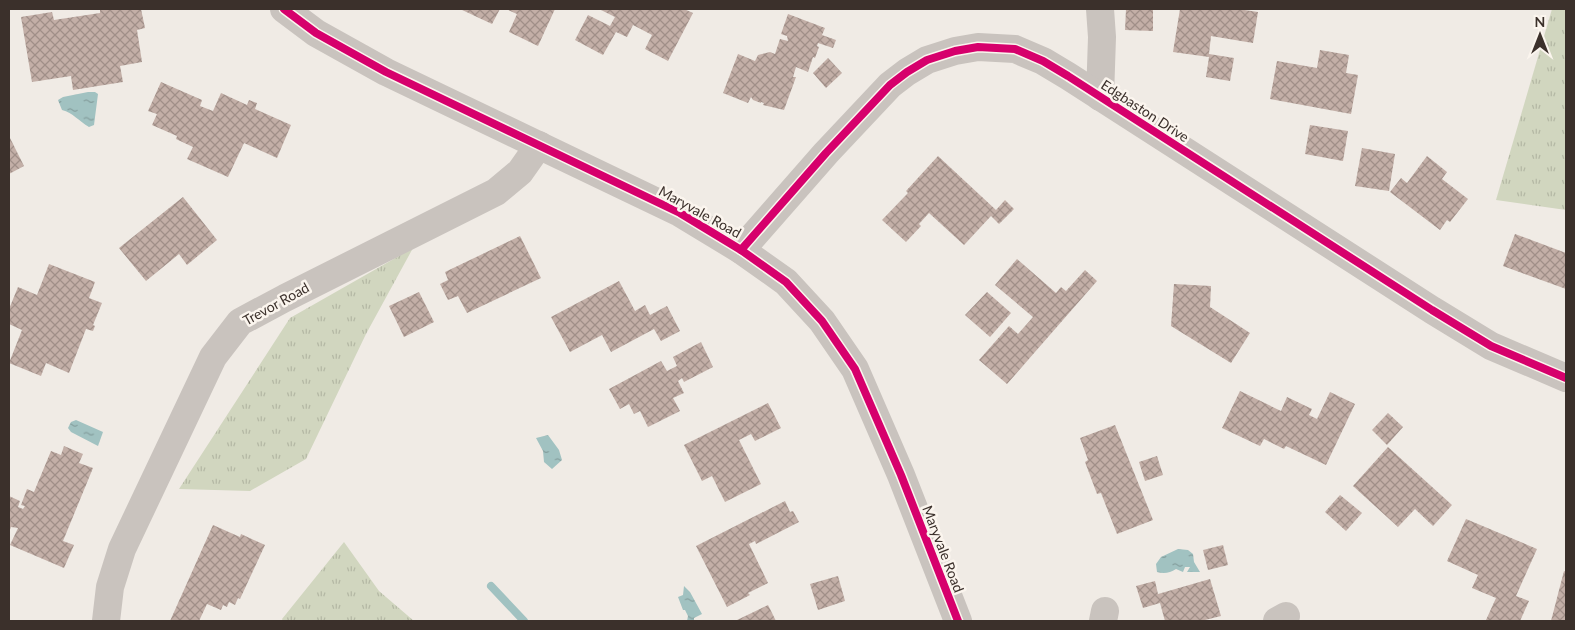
<svg xmlns="http://www.w3.org/2000/svg" width="1575" height="630" viewBox="0 0 1575 630" font-family="Lato,sans-serif">
<defs>
<pattern id="grass-tufts" width="24" height="20" patternUnits="userSpaceOnUse" patternTransform="scale(1.25)"><rect width="24" height="20" fill="#d1d6bf"/><path d="M3 7l-1-3M5 7V3M7 7l1-3M15 17l-1-3M17 17v-4M19 17l1-3" fill="none" stroke="#b4b8a4"/></pattern>
<pattern id="water-ripples" width="26" height="14" patternUnits="userSpaceOnUse" patternTransform="scale(1.25)"><rect width="26" height="14" fill="#a1c2c1"/><path d="M2 4q2-2 4 0t4 0M15 11q2-2 4 0t4 0" fill="none" stroke="#849e9d"/></pattern>
<pattern id="building-cross-hatch" width="8" height="8" patternUnits="userSpaceOnUse" patternTransform="scale(1.25)"><rect width="8" height="8" fill="#c3afa7"/><path d="M0 0l8 8M0 8l8-8" fill="none" stroke="#a08f88"/></pattern>
</defs>
<rect width="100%" height="100%" fill="#f0ebe5"/>
<g fill="url(#grass-tufts)">
<polygon points="1552,9 1566,9 1566,210 1496,200"/>
<polygon points="413,248 366,334 306,459 250,491 179,489 290,318"/>
<polygon points="344,542 379,591 414,621 283,621 282,619"/>
</g>
<g fill="url(#water-ripples)">
<path d="M 88,92 L 95,92 L 98,94 L 94,125 L 89,127 C 79,121 73,113 62,110 L 58,100 L 63,97 Z"/>
<polygon points="76,420 103,432 98,446 71,432 68,428 71,422"/>
<polygon points="548,435 559,450 562,460 552,469 544,462 543,451 536,438"/>
<path d="M 1178,549 L 1188,550 L 1193,554 L 1194,562 L 1200,572 L 1187,572 L 1190,567 L 1185,567 L 1183,572 L 1176,569 C 1170,573 1164,574 1157,572 L 1156,564 L 1161,557 Z"/>
<polygon points="684,586 690,592 702,614 694,618 694,621 687,621 688,616 685,610 683,610 678,597 683,595"/>
</g>
<g fill="none" stroke-linecap="round" stroke-linejoin="round">
<polyline stroke="#a1c2c1" stroke-width="8" points="491,586 524,621"/>
</g>
<g fill="url(#building-cross-hatch)">
<polygon points="100,9 141,9 145,28 137,30 142,62 120,66 123,82 73,90 71,76 32,82 21,17 52,12 54,20 100,13"/>
<polygon points="460,9 500,9 492,24"/>
<polygon points="506,9 555,9 538,46 509,32 517,14"/>
<polygon points="599,9 684,9 693,13 668,61 645,49 652,35 633,25 627,37 616,32 603,55 575,40 588,15 610,26 615,17"/>
<polygon points="1126,9 1153,9 1153,31 1125,30"/>
<polygon points="1180,9 1238,9 1258,12 1253,43 1211,36 1209,54 1234,58 1230,81 1206,77 1209,57 1173,52"/>
<polygon points="788,14 825,28 822,35 836,40 833,48 818,43 817,46 819,47 815,58 813,57 808,72 796,67 793,77 796,77 784,110 763,105 764,103 761,102 761,103 753,100 751,97 748,103 723,93 738,54 755,61 758,55 770,52 775,54 780,39 788,41 787,36 781,34"/>
<polygon points="1320,50 1349,55 1346,73 1358,75 1351,114 1270,99 1277,61 1317,68"/>
<polygon points="828,58 842,73 826,88 813,73"/>
<polygon points="161,82 202,100 200,106 213,111 221,93 247,105 249,100 257,103 255,109 291,125 277,158 244,143 228,177 187,159 193,147 176,139 177,136 152,125 157,114 148,111"/>
<polygon points="1310,125 1348,131 1343,161 1305,154"/>
<polygon points="9,136 24,166 9,174"/>
<polygon points="1362,148 1395,154 1389,191 1355,186"/>
<polygon points="938,156 996,210 1005,200 1014,209 999,224 991,216 964,245 929,213 919,224 921,226 906,242 882,220 908,193 906,191"/>
<polygon points="1427,156 1447,172 1442,179 1468,199 1450,222 1447,220 1440,230 1390,192 1401,178 1407,183"/>
<polygon points="183,197 217,240 187,265 179,254 146,281 119,248"/>
<polygon points="1515,234 1566,253 1566,289 1503,266"/>
<polygon points="520,236 541,278 467,313 458,296 448,300 440,284 448,280 445,272"/>
<polygon points="1017,259 1056,293 1061,287 1066,291 1085,270 1097,281 1007,384 979,360 1009,326 1018,334 1033,317 995,285"/>
<polygon points="49,264 95,282 89,298 102,303 93,325 95,326 93,331 86,329 69,373 46,363 41,376 9,363 22,330 9,324 9,309 18,287 37,295"/>
<polygon points="619,281 635,311 645,305 650,315 667,306 680,331 661,341 654,329 611,352 602,335 570,352 551,317"/>
<polygon points="1174,284 1211,286 1210,307 1250,333 1231,363 1171,326"/>
<polygon points="419,292 434,322 404,337 389,306"/>
<polygon points="987,292 1011,313 990,337 965,315"/>
<polygon points="701,342 713,367 684,382 682,378 678,381 684,393 673,398 680,411 648,427 640,411 634,414 629,404 620,409 609,389 661,361 667,371 677,366 673,357"/>
<polygon points="1240,391 1281,411 1287,397 1312,409 1309,415 1317,419 1330,392 1355,404 1326,465 1286,446 1284,449 1264,439 1260,446 1222,428"/>
<polygon points="768,403 781,428 755,441 751,434 739,440 761,484 725,502 712,476 702,481 684,445"/>
<polygon points="1388,413 1403,427 1387,445 1372,430"/>
<polygon points="1115,425 1153,520 1117,534 1101,493 1097,494 1085,462 1088,460 1080,438"/>
<polygon points="64,446 83,454 79,463 93,468 63,541 74,545 64,568 10,545 18,528 11,527 9,532 9,496 20,501 18,507 23,509 25,506 21,505 27,489 34,492 51,451 61,455"/>
<polygon points="1388,447 1452,505 1433,526 1415,509 1398,527 1353,486"/>
<polygon points="1157,456 1163,475 1145,481 1139,462"/>
<polygon points="1340,495 1362,513 1346,531 1325,512"/>
<polygon points="785,501 790,512 793,511 799,522 756,544 755,541 749,544 768,583 748,593 750,595 727,607 696,546"/>
<polygon points="1466,519 1537,549 1516,596 1529,601 1520,621 1490,621 1486,620 1496,598 1472,588 1478,575 1447,561"/>
<polygon points="213,525 240,537 241,534 265,545 240,599 238,598 235,605 229,602 227,607 223,605 221,610 207,604 199,621 170,621"/>
<polygon points="1223,545 1228,565 1208,570 1203,550"/>
<polygon points="1564,571 1566,572 1566,621 1551,621"/>
<polygon points="838,576 845,601 818,610 810,584"/>
<polygon points="1210,579 1221,616 1201,621 1165,621 1160,603 1143,608 1136,586 1155,581 1158,594"/>
<polygon points="768,605 776,621 738,621 737,620"/>
</g>
<g fill="none" stroke-linecap="round" stroke-linejoin="round">
<g stroke="#c9c3be" stroke-width="28">
<polyline points="284,9 316,33 386,72 680,213 741,250 786,282 822,321 855,369 901,475 958,621"/>
<polyline points="1100,97 1102,37 1100,9"/>
<polyline points="741,250 826,153 890,85 907,72 927,60 955,51 978,47 1015,49 1043,61 1068,76 1432,310 1491,346 1566,378"/>
<polyline points="106,621 110,587 122,549 213,357 240,322 285,298 496,192 520,172 539,145"/>
<polyline points="1103,621 1105,611"/>
<polyline points="1277,621 1286,616"/>
</g>
<defs>
<g id="cycleway">
<polyline points="284,9 316,33 386,72 680,213 741,250 786,282 822,321 855,369 901,475 958,621"/>
<polyline points="741,250 826,153 890,85 907,72 927,60 955,51 978,47 1015,49 1043,61 1068,76 1432,310 1491,346 1566,378"/>
</g>
</defs>
<use href="#cycleway" stroke="#fbf5ee" stroke-width="11"/>
<use href="#cycleway" stroke="#d6006c" stroke-width="8"/>
</g>
<g text-anchor="middle" stroke-width="5" stroke-linejoin="round" paint-order="stroke">
<g font-size="14" fill="#3b302b" stroke="#fbf5ee">
<text transform="translate(1145 111) rotate(33)" y="5">Edgbaston Drive</text>
<text transform="translate(700 212) rotate(29)" y="5">Maryvale Road</text>
<text transform="translate(276 304) rotate(-29)" y="5">Trevor Road</text>
<text transform="translate(943 549) rotate(69)" y="5">Maryvale Road</text>
</g>
</g>
<rect width="1575" height="630" fill="none" stroke="#3b302b" stroke-width="20"/>
<g transform="translate(1540 35)" stroke="#fbf5ee" stroke-width="4" paint-order="stroke">
<path d="M0-4L9 19L0 12L-9 19Z" fill="#3b302b"/>
<text y="-8" font-size="14" font-weight="bold" text-anchor="middle" fill="#3b302b">N</text>
</g>
</svg>
